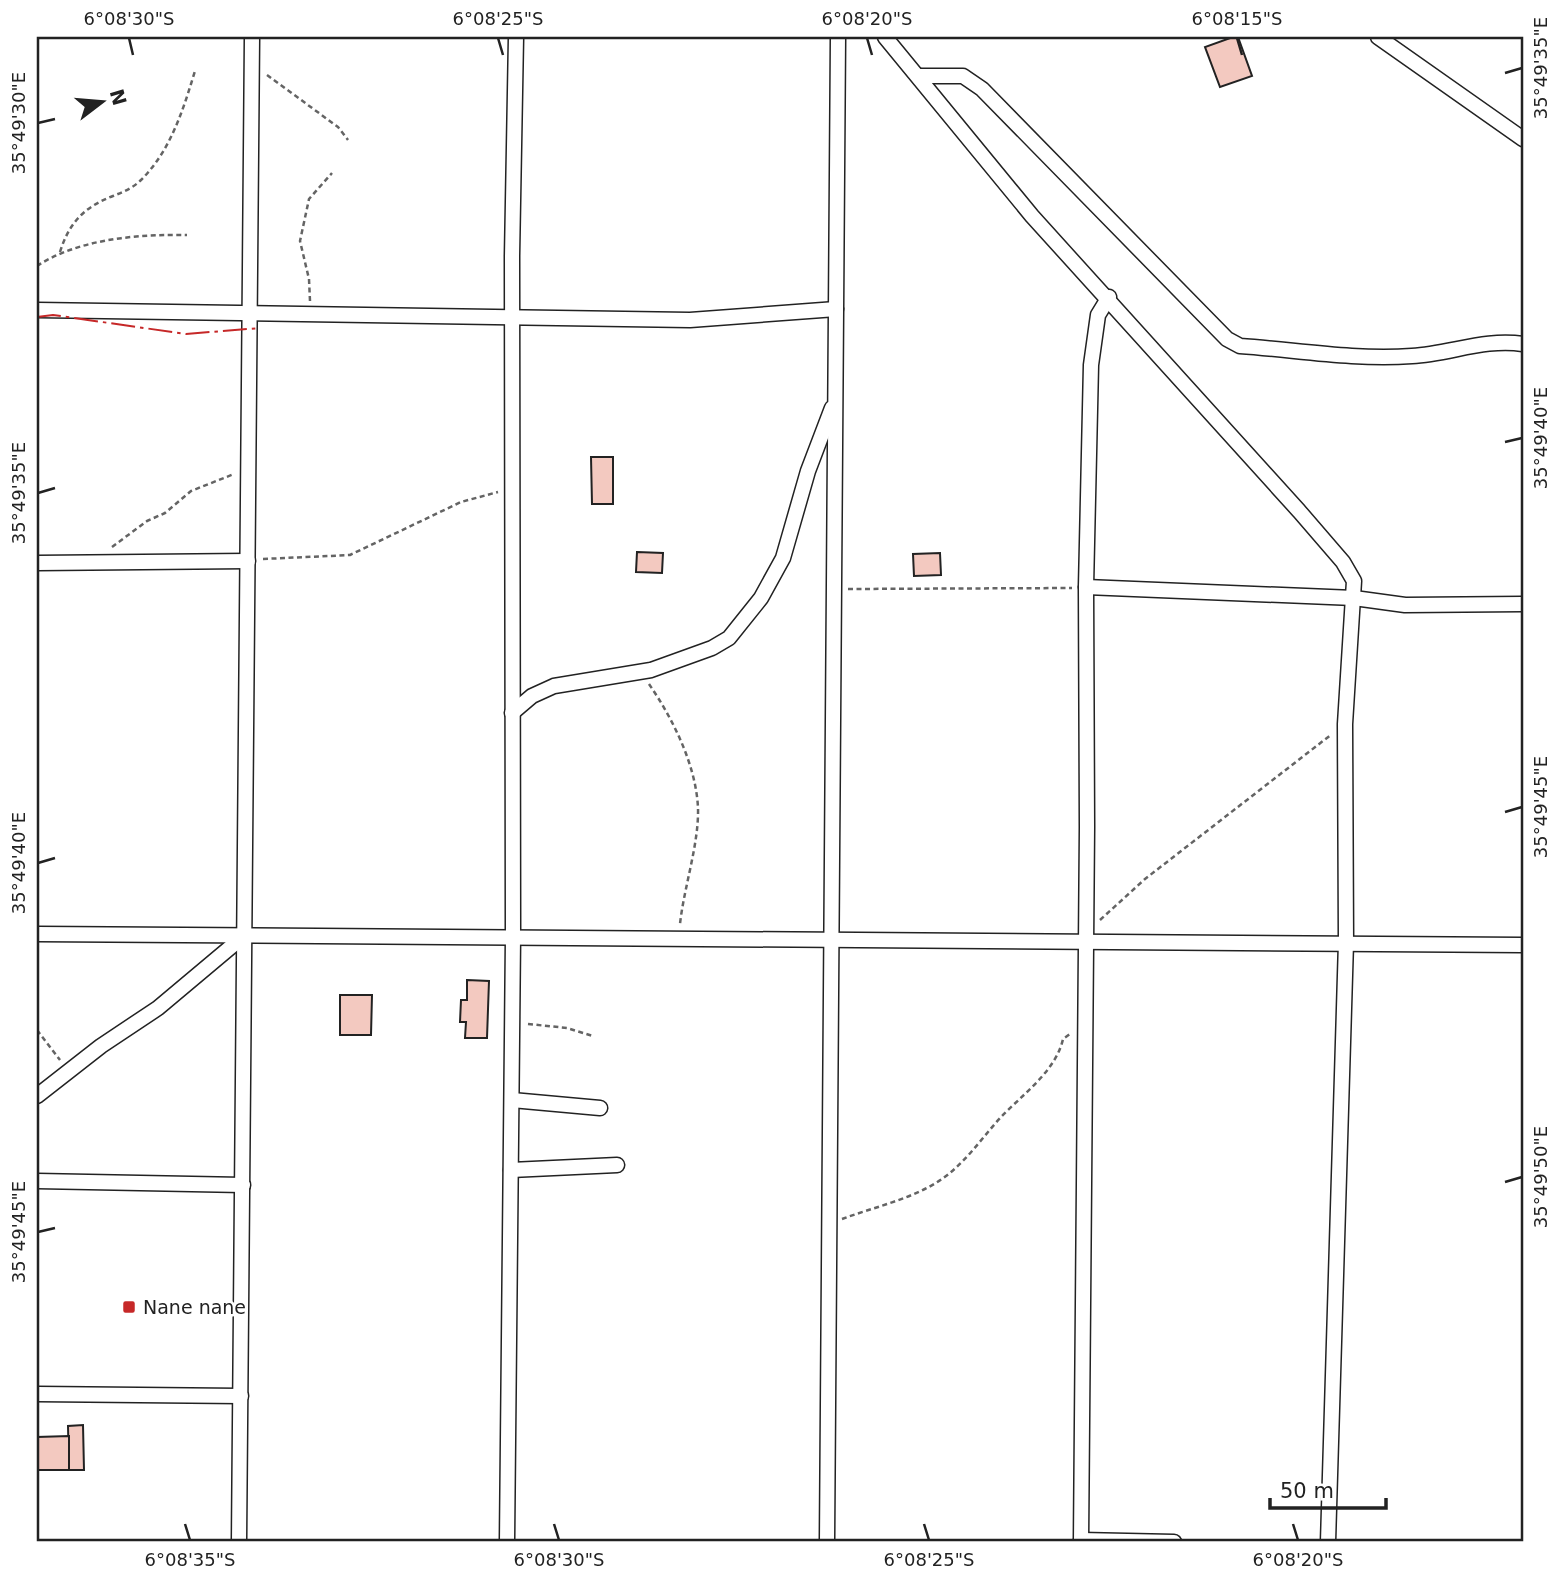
<svg xmlns="http://www.w3.org/2000/svg" width="1560" height="1579" viewBox="0 0 1560 1579" font-family="'DejaVu Sans',sans-serif">
<rect width="100%" height="100%" fill="#fff"/>
<g fill="#f3c9c0" stroke="#222" stroke-width="2">
<polygon points="1233,37 1238,37 1252,76 1220,87 1205,47"/>
<polygon points="591,457 613,457 613,504 592,504"/>
<polygon points="637,552 663,553 662,573 636,572"/>
<polygon points="940,553 941,575 914,576 913,554"/>
<polygon points="467,980 489,981 487,1038 465,1038 466,1022 460,1022 461,1000 467,1000"/>
<polygon points="340,995 372,995 371,1035 340,1035"/>
<polygon points="83,1425 84,1470 69,1470 68,1426"/>
<polygon points="69,1436 69,1470 38,1470 37,1437"/>
</g>
<g fill="none" stroke-linecap="round" stroke-linejoin="round">
<defs>
<g id="minor">
<polyline points="885,37 1032,216 1299,511 1343,562 1354,581 1345,724 1346,942 1328,1542"/>
<polyline points="1378,37 1523,139"/>
<path d="M 919,76 L 963,76 L 982,89 L 1227,339 L 1240,346 C 1298,350 1353,360 1412,356 C 1450,354 1485,338 1523,344"/>
<polyline points="37,310 690,320 836,309"/>
<polyline points="37,563 248,561"/>
<polyline points="1086,587 1354,598 1405,605 1523,604"/>
<polyline points="512,713 532,696 554,686 651,670 712,648 729,638 761,598 783,558 808,471 832,408"/>
<polyline points="37,934 1523,945"/>
<polyline points="37,1096 101,1046 158,1008 245,935"/>
<polyline points="512,1100 600,1108"/>
<polyline points="511,1170 617,1165"/>
<polyline points="37,1181 243,1185"/>
<polyline points="37,1394 241,1396"/>
<polyline points="1081,1540 1174,1542"/>
<polyline points="239,1542 252,37"/>
<polyline points="507,1542 513,937 512,256 516,37"/>
<polyline points="827,1542 838,37"/>
<polyline points="1081,1542 1087,827 1086,587 1091,365 1098,315 1109,297"/>
</g>
</defs>
<use href="#minor" stroke="#222" stroke-width="17"/>
<g stroke="#646464" stroke-width="2.5" stroke-dasharray="5 3.5" stroke-linecap="butt">
<polyline points="267,75 338,127 348,140"/>
<path d="M 60,252 C 69,223 84,207 113,196 C 123,192 133,188 141,180 C 171,150 183,110 195,71"/>
<path d="M 37,266 C 78,239 138,234 187,235"/>
<polyline points="310,301 309,279 300,241 309,199 332,173"/>
<polyline points="112,547 147,521 165,513 191,491 234,474"/>
<polyline points="263,559 350,555 461,502 498,492"/>
<polyline points="848,589 1072,588"/>
<path d="M 649,684 C 673,719 696,765 698,808 C 699,844 684,887 680,924"/>
<polyline points="1100,920 1145,879 1332,734"/>
<polyline points="528,1024 567,1028 593,1036"/>
<polyline points="37,1030 60,1060"/>
<path d="M 842,1219 C 874,1207 913,1199 942,1179 C 966,1162 981,1139 1001,1117 C 1022,1095 1056,1071 1063,1039 L 1070,1034"/>
</g>
<use href="#minor" stroke="#fff" stroke-width="14"/>
<polyline stroke="#c62828" stroke-width="2" stroke-dasharray="24 5 3.5 5" stroke-linecap="butt" points="37,317 53,315 186,334 260,328"/>
</g>
<path fill="none" stroke="#222" stroke-width="2.5" d="M 129,38 L 133,55M 498,38 L 503,55M 867,38 L 872,55M 1237,38 L 1242,55M 1505,73 L 1522,68M 38,123 L 55,119M 1505,442 L 1522,438M 38,493 L 55,488M 1505,812 L 1522,807M 38,863 L 55,858M 1505,1182 L 1522,1177M 38,1232 L 55,1228M 185,1524 L 190,1540M 554,1524 L 559,1540M 924,1524 L 929,1540M 1293,1524 L 1298,1540"/>
<rect fill="#c62828" stroke="#fff" stroke-width="2.5" x="122" y="1300" width="14" height="14" rx="3.5"/>
<g text-anchor="middle" stroke-width="5" stroke-linejoin="round" paint-order="stroke">
<g font-size="19" fill="#222" stroke="#fff" text-anchor="start">
<text x="143" y="1314">Nane nane</text>
</g>
</g>
<rect width="1560" height="1579" fill="none" stroke="#ffffff" stroke-width="77"/>
<g transform="translate(102 102) rotate(74)" stroke="#ffffff" stroke-width="5" paint-order="stroke">
<path d="M0-5L12 26L0 18L-12 26Z" fill="#222222"/>
<text y="-10" font-size="19" font-weight="bold" text-anchor="middle" fill="#222222">N</text>
</g>
<path d="M1270 1498v10h116v-10" fill="none" stroke="#222222" stroke-width="3.5"/>
<text x="1280" y="1498" font-size="21" fill="#222222" stroke="#ffffff" stroke-width="5" paint-order="stroke">50 m</text>
<rect x="38" y="38" width="1484" height="1502" fill="none" stroke="#222" stroke-width="2.5"/>
<g font-size="18" text-anchor="middle" fill="#222">
<text x="129" y="25">6°08'30"S</text>
<text x="498" y="25">6°08'25"S</text>
<text x="867" y="25">6°08'20"S</text>
<text x="1237" y="25">6°08'15"S</text>
<text transform="translate(1541 68) rotate(-90)" y="6">35°49'35"E</text>
<text transform="translate(19 123) rotate(-90)" y="6">35°49'30"E</text>
<text transform="translate(1541 438) rotate(-90)" y="6">35°49'40"E</text>
<text transform="translate(19 493) rotate(-90)" y="6">35°49'35"E</text>
<text transform="translate(1541 807) rotate(-90)" y="6">35°49'45"E</text>
<text transform="translate(19 863) rotate(-90)" y="6">35°49'40"E</text>
<text transform="translate(1541 1177) rotate(-90)" y="6">35°49'50"E</text>
<text transform="translate(19 1232) rotate(-90)" y="6">35°49'45"E</text>
<text x="190" y="1566">6°08'35"S</text>
<text x="559" y="1566">6°08'30"S</text>
<text x="929" y="1566">6°08'25"S</text>
<text x="1298" y="1566">6°08'20"S</text>
</g>
</svg>
